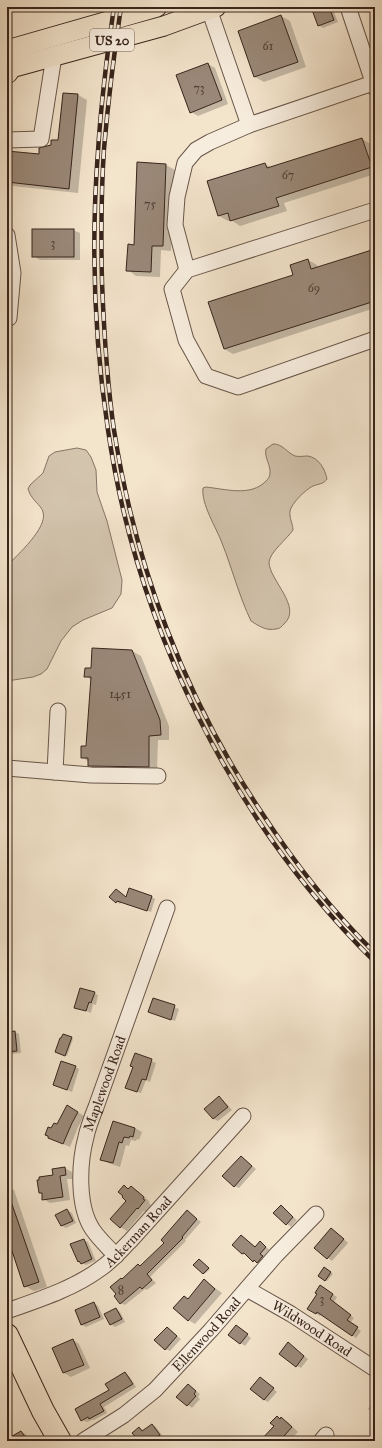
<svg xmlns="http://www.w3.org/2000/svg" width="382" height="1448" viewBox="0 0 382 1448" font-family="'IM FELL Great Primer',serif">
<rect width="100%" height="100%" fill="#f3e4cc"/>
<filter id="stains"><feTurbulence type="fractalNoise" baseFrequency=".005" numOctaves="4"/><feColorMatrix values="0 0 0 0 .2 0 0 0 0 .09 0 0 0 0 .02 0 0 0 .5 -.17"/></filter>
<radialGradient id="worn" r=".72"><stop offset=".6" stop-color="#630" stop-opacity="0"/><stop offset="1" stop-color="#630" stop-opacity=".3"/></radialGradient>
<g fill="#d3c4ae" stroke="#867465">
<path d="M 273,444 C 283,444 286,452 295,456 C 299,457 304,456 308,456 C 319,458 325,469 327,479 C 324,484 318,484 313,486 C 306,489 291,504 290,511 C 289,518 293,524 293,530 C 287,539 270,552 269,562 C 269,580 303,607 284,624 C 282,626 280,629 276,629 C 266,631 259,626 251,621 C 239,596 232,568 222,543 C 216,527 201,504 203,488 L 206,487 C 225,489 251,497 266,481 C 268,479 270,477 270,473 C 271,465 264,458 266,449 Z"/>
<path d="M 77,448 L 86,450 L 91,457 L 96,470 L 97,492 L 107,521 L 122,580 L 121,594 L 112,608 L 83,620 L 72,627 L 61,641 L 47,669 L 41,674 L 33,677 L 7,681 L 7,566 C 17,555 48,528 43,512 C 42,507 35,502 32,497 C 30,495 29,491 28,489 L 30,485 L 43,473 L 49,456 L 55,452 Z"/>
</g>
<g fill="#0003">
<polygon points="312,7 332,7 338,22 323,28 318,25"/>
<polygon points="369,7 375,7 375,25"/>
<polygon points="281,16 290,21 306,67 264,82 255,77 239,31"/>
<polygon points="208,64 215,68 228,104 198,116 191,112"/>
<polygon points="64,94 78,95 87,100 78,193 13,186 7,183 7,153 39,155 52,146 59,142"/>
<polygon points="362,139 371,144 375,157 375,174 284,203 287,211 240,226 231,220 228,221 219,216 265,164 272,168"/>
<polygon points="166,165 175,170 171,251 161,250 160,277 136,276 128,270 135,246"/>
<polygon points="73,230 80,233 80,260 40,260 33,256"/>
<polygon points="375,250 375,308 233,354 224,349 308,260 317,265 318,268"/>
<polygon points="132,651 141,656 169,726 169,740 158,740 157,771 98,770 89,765 89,762 82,757 87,747 92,680 85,676 92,669"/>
<polygon points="110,897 127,898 152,897 155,899 151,912 122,902 120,904"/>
<polygon points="94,993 98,995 96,1005 93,1004 91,1013 76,1007"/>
<polygon points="154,999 179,1009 175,1021 150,1012"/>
<polygon points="15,1032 19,1034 21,1053 11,1054 7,1052 7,1033"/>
<polygon points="71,1038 73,1039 67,1056 58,1053"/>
<polygon points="135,1054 156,1063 150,1082 146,1080 141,1093 131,1090"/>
<polygon points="75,1067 79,1069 72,1092 54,1085"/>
<polygon points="219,1097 223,1100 232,1110 218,1121 214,1119 205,1109"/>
<polygon points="67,1106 84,1116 78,1127 70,1147 49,1138 52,1130 57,1126"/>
<polygon points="114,1122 135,1128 142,1132 139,1140 137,1139 136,1141 131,1140 129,1146 126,1145 120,1167 108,1163 102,1159"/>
<polygon points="245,1160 256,1169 239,1188 234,1186"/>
<polygon points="65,1168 72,1172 73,1179 67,1179 70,1200 50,1203 43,1199 43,1194 40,1193 54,1175"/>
<polygon points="7,1186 14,1190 47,1287 34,1291 25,1286 13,1252 10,1253 7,1251"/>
<polygon points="124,1186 129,1189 131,1187 138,1191 150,1202 149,1203 151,1205 145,1212 144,1211 127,1231 120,1227 127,1200"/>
<polygon points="281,1206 297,1220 291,1227 287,1224"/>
<polygon points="67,1210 72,1213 76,1223 66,1228 62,1226"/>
<polygon points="191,1214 201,1222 185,1240 186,1241 150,1277 156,1283 147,1290 145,1289 125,1305 120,1303 122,1280 141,1267 166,1243"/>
<polygon points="336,1232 348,1243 332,1261 316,1248"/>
<polygon points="241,1236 256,1248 260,1243 270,1250 264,1257 266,1259 262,1264 254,1261 233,1245"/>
<polygon points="83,1240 88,1242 96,1261 86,1265 78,1261"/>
<polygon points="201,1261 210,1269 205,1274 203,1273"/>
<polygon points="325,1269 333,1274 327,1281 320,1276"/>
<polygon points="205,1281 222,1293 195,1324 188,1320 188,1299"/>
<polygon points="324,1289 337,1297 334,1302 354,1318 350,1323 361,1331 356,1338 321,1314 320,1316 308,1308"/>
<polygon points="94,1303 98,1306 104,1319 86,1327 82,1325"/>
<polygon points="116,1309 120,1312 125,1322 115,1327 111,1324"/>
<polygon points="167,1328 181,1339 170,1351 165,1349"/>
<polygon points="240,1329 251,1338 245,1346 230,1335"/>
<polygon points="73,1340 79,1344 90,1368 71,1377 64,1373 53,1348"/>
<polygon points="288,1343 308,1359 301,1368 297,1366"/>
<polygon points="125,1373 129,1376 136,1387 104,1407 107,1413 94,1420 92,1420 87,1422 82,1420"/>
<polygon points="265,1381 277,1392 268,1402 264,1400"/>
<polygon points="188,1385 200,1394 198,1397 200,1399 192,1408 178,1397"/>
<polygon points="375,1398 375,1413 368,1409"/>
<polygon points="7,1410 11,1415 7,1418"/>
<polygon points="277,1417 288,1422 298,1432 290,1440 291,1441 262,1441 275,1426"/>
<polygon points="152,1425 156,1427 164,1438 160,1441 134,1441 133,1439 136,1436 140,1428 144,1431"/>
<polygon points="21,1432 26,1434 29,1441 7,1441"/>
</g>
<g fill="#9a8878" stroke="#39251c">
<polygon points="311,7 329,7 334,20 318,26"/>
<polygon points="281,15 298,62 254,77 238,31"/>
<polygon points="208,63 222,100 190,113 176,75"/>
<polygon points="63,93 78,94 69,189 7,182 7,151 39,154 39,148 51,145 51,140 58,140"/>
<polygon points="362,138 372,167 276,198 279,206 230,221 228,213 218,216 207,181 265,163 267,168"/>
<polygon points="137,162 166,164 163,246 152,246 151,272 126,271 128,244 134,245"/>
<rect x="32" y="229" width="42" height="28"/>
<polygon points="375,249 375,301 224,349 208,302 293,275 290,265 308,259 311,269"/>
<polygon points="92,648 132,650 160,720 161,735 149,736 149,767 88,766 88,758 81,758 81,746 86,746 91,677 84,677 85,668 91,668"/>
<polygon points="129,888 152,896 147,911 117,901 116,903 109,897 116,889 126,897"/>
<polygon points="80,988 95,992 91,1003 89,1002 86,1011 74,1008"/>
<polygon points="153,998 175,1005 171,1020 148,1012"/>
<polygon points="15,1031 17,1051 7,1052 7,1032"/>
<polygon points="63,1034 72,1037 65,1056 55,1052 60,1038 61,1038"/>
<polygon points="135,1053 152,1059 146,1080 142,1079 137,1092 125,1088 133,1067 130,1066"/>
<polygon points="61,1061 76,1066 67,1090 53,1085"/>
<polygon points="219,1096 228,1107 213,1119 204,1109"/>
<polygon points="67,1105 78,1112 72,1123 63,1144 48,1138 48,1136 45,1135 48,1127 51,1128 54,1123 57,1124"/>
<polygon points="113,1121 135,1128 133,1137 130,1136 129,1138 124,1137 122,1143 119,1142 113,1163 100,1160"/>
<polygon points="241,1156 252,1166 234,1187 222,1176"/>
<polygon points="65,1167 66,1175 60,1176 63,1197 42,1200 42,1193 39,1193 37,1180 39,1180 39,1177 53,1175 52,1169"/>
<polygon points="124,1185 128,1189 131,1186 144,1197 143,1199 145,1200 138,1209 137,1208 120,1228 110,1219 126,1201 122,1197 123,1196 118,1192"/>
<polygon points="7,1193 8,1193 39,1282 24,1287 10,1245 7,1246"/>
<polygon points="281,1205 293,1217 286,1225 273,1213"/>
<polygon points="67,1209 73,1221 61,1226 55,1215"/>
<polygon points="187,1210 197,1219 182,1237 183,1238 147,1274 152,1280 142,1289 140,1287 120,1304 114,1296 116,1294 110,1287 121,1278 122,1279 138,1264 140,1266 164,1243 161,1240"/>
<polygon points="331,1228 344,1239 327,1259 314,1248"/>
<polygon points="241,1235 255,1247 260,1241 266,1247 260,1254 263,1256 257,1263 254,1260 253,1262 244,1253 242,1254 232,1245"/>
<polygon points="84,1239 92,1259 81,1264 79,1261 78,1262 70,1244"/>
<polygon points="199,1259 209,1268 203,1274 193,1265"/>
<polygon points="324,1267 331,1272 325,1281 318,1276"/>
<polygon points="204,1279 215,1289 188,1321 173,1308 184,1296 188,1299"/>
<polygon points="320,1285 333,1294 330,1299 351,1315 347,1320 358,1327 352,1336 317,1312 316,1314 307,1309 317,1294 315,1293"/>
<polygon points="94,1302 100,1317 81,1325 75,1310"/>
<polygon points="116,1308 122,1319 110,1325 104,1314"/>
<polygon points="236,1325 248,1334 240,1344 228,1335"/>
<polygon points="167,1327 177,1336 165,1350 154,1340"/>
<polygon points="73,1339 84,1365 63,1373 52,1348"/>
<polygon points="288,1342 304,1356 296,1367 279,1354"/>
<polygon points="125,1372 133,1384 100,1404 104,1411 89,1419 88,1417 81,1421 75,1409 109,1390 105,1384"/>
<polygon points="260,1377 274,1388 264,1400 250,1389"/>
<polygon points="188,1384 196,1391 194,1394 196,1396 187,1406 176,1397"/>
<polygon points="277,1416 280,1419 281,1417 292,1427 284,1436 290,1441 260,1441 274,1426 270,1423"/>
<polygon points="152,1424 160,1435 152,1441 139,1441 132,1433 139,1427 142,1431"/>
<polygon points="21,1431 28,1441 7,1441 7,1439"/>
</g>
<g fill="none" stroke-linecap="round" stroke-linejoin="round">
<defs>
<g id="minor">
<polyline points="348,7 375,88"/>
<polyline points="209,9 249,125 373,83"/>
<polyline points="7,140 41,139 54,56"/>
<polyline points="375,210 187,270 172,289 186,340 206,376 238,387 375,339"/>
<polyline points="7,235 13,273 9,318"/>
<polyline points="187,270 175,225 177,197 185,163 196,150 210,142 249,125"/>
<polyline points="7,768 91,775 158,776"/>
<polyline points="55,772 58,711"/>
<path id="s1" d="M 116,1256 C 108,1247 100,1240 93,1230 C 77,1207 79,1163 86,1137 C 88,1127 92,1117 96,1107 L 167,908"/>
<path id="s2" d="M 247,1289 L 291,1314 L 375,1369"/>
<path id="s3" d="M 7,1311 C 38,1300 73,1289 100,1269 C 112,1261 121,1250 131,1240 L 243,1116"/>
<path id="s4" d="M 83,1441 L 124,1415 L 155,1390 L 211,1330 L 276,1255 L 316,1214"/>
<polyline points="321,1441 326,1435"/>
</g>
<g id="major">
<polyline points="7,50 157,7"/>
<polyline points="7,69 164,26 216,7"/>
</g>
<g id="highway">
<polyline points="7,72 9,68"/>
<polyline points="7,1335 43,1411 60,1441"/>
</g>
</defs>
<use href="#minor" stroke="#685548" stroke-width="17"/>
<use href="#major" stroke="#39251c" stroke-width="21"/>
<use href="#highway" stroke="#39251c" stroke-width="24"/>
<use href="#minor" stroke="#f7edde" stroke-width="15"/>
<use href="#major" stroke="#f3e4cc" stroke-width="19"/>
<use href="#highway" stroke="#f3e4cc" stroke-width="22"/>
<defs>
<g id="rail">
<path d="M 114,7 C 107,55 101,103 98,151 C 91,243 94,338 108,430 C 137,629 232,821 375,962"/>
<path d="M 121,7 C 114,54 108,102 104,149 C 101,193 101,238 102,282 C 104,332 107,382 114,430 C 135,565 184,696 260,810 C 293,861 331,910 375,953"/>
</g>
</defs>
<use href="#rail" stroke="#39251c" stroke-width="4.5"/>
<use href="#rail" stroke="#f7edde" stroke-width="3" stroke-dasharray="9" stroke-linecap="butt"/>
</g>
<g text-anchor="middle" stroke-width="4" stroke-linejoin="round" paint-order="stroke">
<g font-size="12" fill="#513e33">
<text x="268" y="50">61</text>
<text x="199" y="92">73</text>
<text x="288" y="179">67</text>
<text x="150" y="208">75</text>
<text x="53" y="247">3</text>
<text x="314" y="292">69</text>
<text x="120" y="698">1451</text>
<text x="121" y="1294">8</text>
<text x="322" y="1303">3</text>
</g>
<rect fill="#f7edde" stroke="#726156" stroke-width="1" x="90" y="29" width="44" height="22" rx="3"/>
<g font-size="13" font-weight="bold" fill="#39251c">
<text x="112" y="45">US 20</text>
</g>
<g font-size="14" fill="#39251c" stroke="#f7edde">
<text dy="5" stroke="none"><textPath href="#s1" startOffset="187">Maplewood Road</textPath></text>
<text dy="5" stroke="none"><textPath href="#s3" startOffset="156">Ackerman Road</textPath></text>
<text dy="5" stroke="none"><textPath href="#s2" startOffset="76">Wildwood Road</textPath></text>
<text dy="5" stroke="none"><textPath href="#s4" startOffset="164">Ellenwood Road</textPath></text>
</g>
</g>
<rect width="382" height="1448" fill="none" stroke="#f3e4cc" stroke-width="24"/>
<rect x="8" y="8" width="366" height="1432" fill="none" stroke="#39251c" stroke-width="2"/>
<rect x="12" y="12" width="358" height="1424" fill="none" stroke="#39251c"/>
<rect width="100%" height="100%" filter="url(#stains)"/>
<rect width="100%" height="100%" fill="url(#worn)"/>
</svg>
